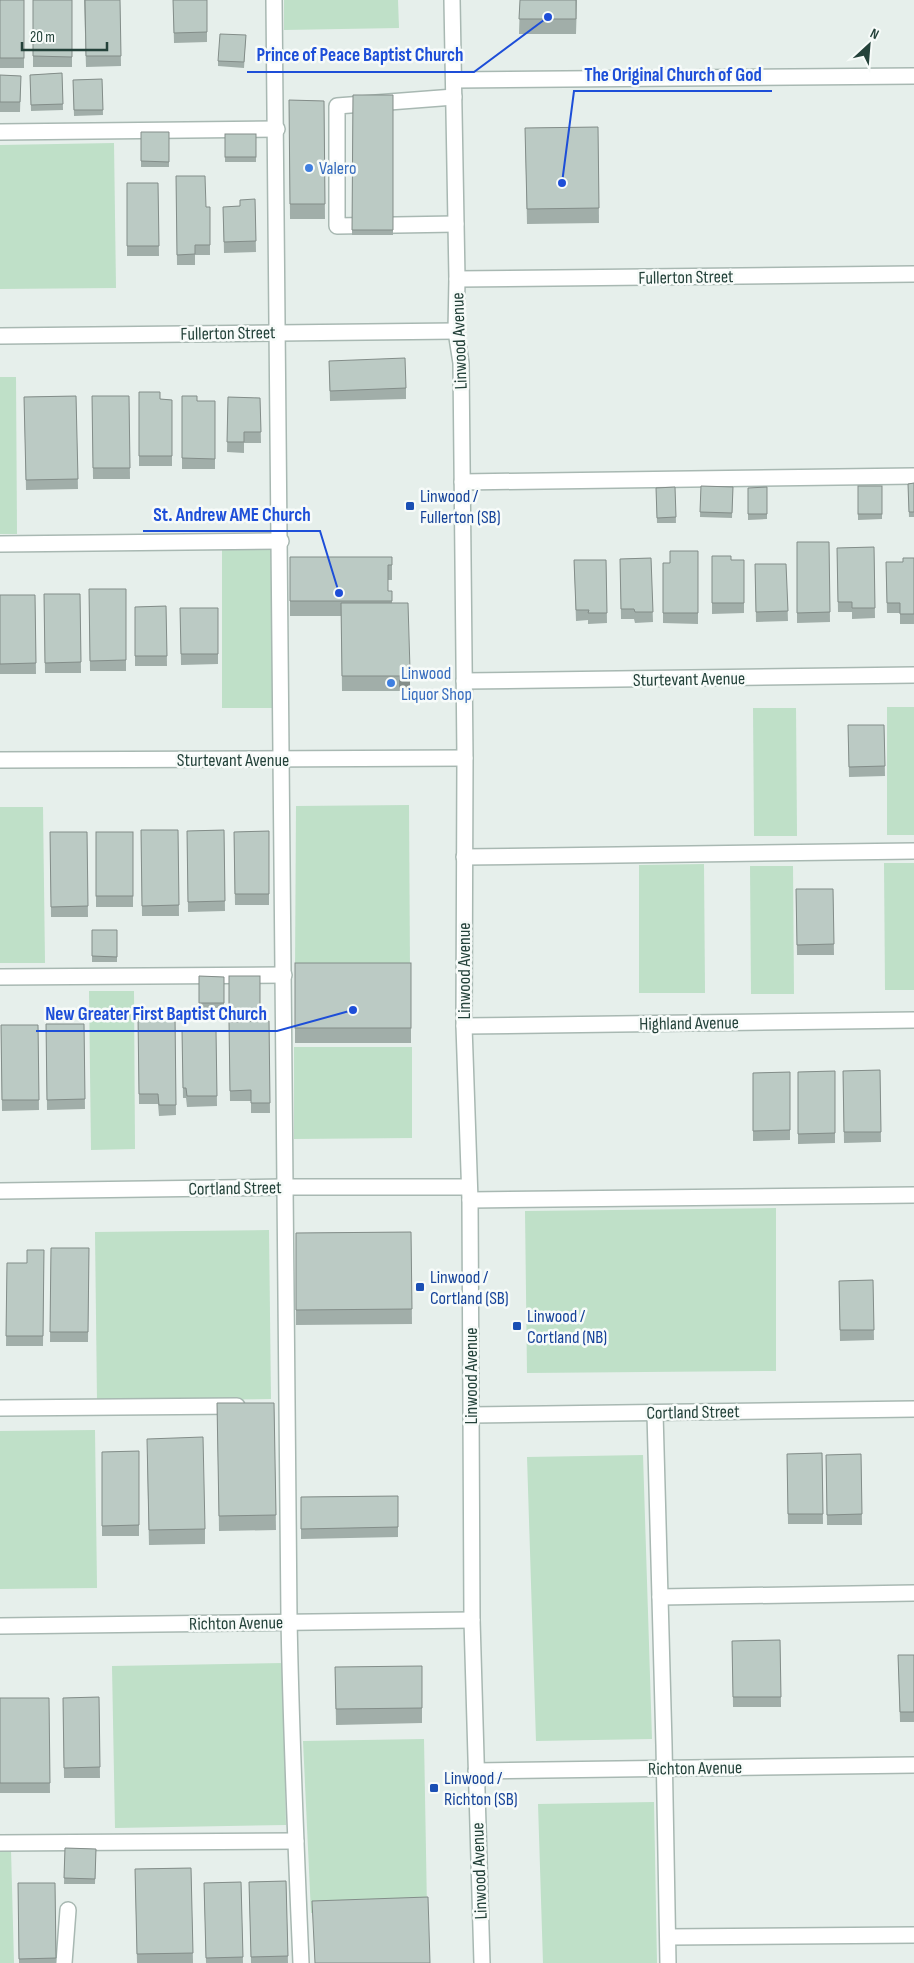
<svg xmlns="http://www.w3.org/2000/svg" width="914" height="1963" viewBox="0 0 914 1963" font-family="'Sofia Sans Condensed',sans-serif">
<rect width="100%" height="100%" fill="#e6efeb"/>
<g fill="#bfe0c8">
<polygon points="284,0 398,0 399,28 284,30"/>
<polygon points="114,143 116,288 0,289 0,145"/>
<polygon points="0,377 16,377 17,534 0,534"/>
<rect x="222" y="549" width="53" height="159"/>
<rect x="887" y="707" width="27" height="128"/>
<polygon points="753,708 796,708 797,836 754,836"/>
<polygon points="409,805 410,973 295,973 296,806"/>
<polygon points="0,807 43,807 45,963 0,963"/>
<polygon points="884,863 914,863 914,990 885,990"/>
<polygon points="704,864 705,993 639,993 639,865"/>
<polygon points="750,866 793,866 794,994 751,994"/>
<polygon points="89,991 134,991 135,1149 91,1150"/>
<polygon points="294,1047 412,1047 412,1138 294,1139"/>
<polygon points="776,1208 776,1371 527,1373 525,1211"/>
<polygon points="269,1230 271,1399 97,1401 95,1232"/>
<polygon points="95,1430 97,1588 0,1589 0,1431"/>
<polygon points="643,1455 652,1739 536,1741 527,1457"/>
<polygon points="283,1663 286,1825 115,1828 112,1666"/>
<polygon points="424,1739 427,1909 311,1913 303,1741"/>
<polygon points="654,1802 657,1963 543,1963 538,1804"/>
<polygon points="0,1850 11,1850 14,1963 0,1963"/>
</g>
<g fill="none" stroke-linecap="round" stroke-linejoin="round">
<defs>
<g id="service">
<path d="M 274,0 C 284,539 279,1079 289,1618 C 291,1733 296,1848 301,1963"/>
<polyline points="454,80 914,76"/>
<polyline points="454,97 337,106 337,226 456,224"/>
<polyline points="0,132 277,129"/>
<polyline points="462,482 914,476"/>
<polyline points="0,544 281,541"/>
<polyline points="464,857 914,851"/>
<polyline points="0,977 284,975"/>
<polyline points="470,1200 914,1195"/>
<polyline points="0,1408 237,1406"/>
<polyline points="655,1413 664,1745 668,1963"/>
<polyline points="660,1597 914,1593"/>
<polyline points="0,1843 296,1841"/>
<polyline points="668,1937 914,1935"/>
<polyline points="64,1963 68,1910"/>
</g>
<g id="minor">
<polyline points="457,279 914,274"/>
<polyline points="0,336 456,331"/>
<polyline points="464,681 914,675"/>
<polyline points="0,760 465,758"/>
<polyline points="464,1026 914,1020"/>
<polyline points="0,1191 284,1187 469,1187"/>
<polyline points="471,1415 914,1409"/>
<polyline points="0,1626 472,1620"/>
<polyline points="476,1771 914,1765"/>
</g>
<polyline id="tertiary" points="452,0 457,279 456,331 461,363 465,758 464,1026 470,1200 472,1620 482,1963"/>
</defs>
<use href="#service" stroke="#a8b8b2" stroke-width="18"/>
<use href="#minor" stroke="#a8b8b2" stroke-width="18"/>
<use href="#tertiary" stroke="#a8b8b2" stroke-width="18"/>
<use href="#service" stroke="#fff" stroke-width="15"/>
<use href="#minor" stroke="#fff" stroke-width="15"/>
<use href="#tertiary" stroke="#fff" stroke-width="15"/>
</g>
<g fill="#a1aea9">
<rect x="0" y="0" width="24" height="68"/>
<rect x="33" y="0" width="39" height="67"/>
<polygon points="84,0 120,0 121,66 86,67"/>
<polygon points="173,0 207,0 207,42 174,43"/>
<polygon points="520,0 577,0 576,34 519,34"/>
<polygon points="246,35 244,68 218,66 218,61"/>
<polygon points="62,73 63,110 31,111 30,75"/>
<polygon points="0,75 21,76 20,112 0,112"/>
<polygon points="102,79 103,115 74,116 73,80"/>
<polygon points="353,95 393,95 393,235 352,235"/>
<polygon points="289,100 324,101 325,219 290,219"/>
<polygon points="598,127 599,223 527,224 525,128"/>
<rect x="141" y="132" width="28" height="35"/>
<rect x="225" y="134" width="31" height="28"/>
<polygon points="176,176 206,207 210,207 210,255 195,255 195,265 177,265"/>
<polygon points="127,183 158,183 159,256 127,256"/>
<polygon points="255,199 256,252 224,253 223,207 240,206"/>
<polygon points="329,361 406,388 406,399 330,401"/>
<polygon points="139,392 160,399 172,400 172,466 139,466"/>
<polygon points="76,396 78,489 26,490 24,397"/>
<polygon points="92,396 129,396 130,479 93,479"/>
<polygon points="182,396 197,401 215,401 215,469 182,469"/>
<polygon points="228,397 260,398 261,443 244,443 244,453 227,452"/>
<polygon points="914,483 914,517 909,517 908,484"/>
<polygon points="701,486 733,487 732,518 700,517"/>
<polygon points="858,486 882,486 882,519 858,520"/>
<polygon points="675,487 676,523 657,523 656,488"/>
<polygon points="767,487 767,519 748,520 748,488"/>
<polygon points="797,542 829,542 830,622 797,623"/>
<polygon points="874,547 875,618 852,619 852,612 838,612 837,548"/>
<polygon points="698,551 698,624 663,623 663,563 670,563"/>
<polygon points="712,556 731,560 744,560 744,613 712,614"/>
<polygon points="290,557 392,557 392,580 388,580 388,591 392,591 392,603 410,685 408,689 399,691 342,691 341,616 290,616"/>
<polygon points="651,558 653,622 635,623 634,619 621,619 620,559"/>
<polygon points="914,558 914,624 900,624 900,613 887,613 886,562 903,562"/>
<polygon points="574,560 606,560 607,623 588,624 588,620 576,621"/>
<polygon points="755,564 786,564 788,621 756,622"/>
<polygon points="89,589 126,589 126,671 90,671"/>
<polygon points="44,594 80,594 81,673 45,673"/>
<polygon points="0,595 35,595 36,674 0,674"/>
<polygon points="166,606 167,666 135,666 135,607"/>
<polygon points="180,608 218,608 218,664 181,665"/>
<polygon points="848,725 884,725 885,776 849,777"/>
<polygon points="141,830 178,830 179,916 142,916"/>
<polygon points="224,830 225,911 188,912 187,831"/>
<polygon points="269,831 269,905 235,905 234,832"/>
<polygon points="50,832 87,832 88,917 51,917"/>
<rect x="96" y="832" width="37" height="75"/>
<polygon points="796,889 833,889 834,955 797,955"/>
<rect x="92" y="930" width="25" height="32"/>
<rect x="295" y="963" width="116" height="80"/>
<polygon points="199,976 224,977 224,1008 199,1008"/>
<rect x="229" y="976" width="31" height="44"/>
<polygon points="138,1017 175,1017 176,1115 159,1116 158,1104 139,1104"/>
<polygon points="269,1021 270,1113 251,1113 251,1101 230,1101 229,1022"/>
<polygon points="46,1024 84,1024 85,1109 47,1110"/>
<polygon points="1,1025 38,1025 39,1110 2,1111"/>
<polygon points="182,1031 216,1031 217,1106 187,1107 186,1098 183,1098"/>
<polygon points="880,1070 881,1142 844,1143 843,1071"/>
<polygon points="835,1071 835,1143 798,1144 798,1072"/>
<polygon points="790,1072 790,1140 753,1141 753,1073"/>
<polygon points="411,1232 412,1324 296,1325 296,1233"/>
<polygon points="51,1248 89,1248 88,1342 50,1342"/>
<polygon points="44,1250 43,1346 6,1346 7,1263 27,1263"/>
<polygon points="873,1280 874,1340 840,1341 839,1281"/>
<polygon points="217,1403 274,1403 276,1530 219,1531"/>
<polygon points="139,1451 139,1536 102,1536 102,1452"/>
<polygon points="822,1453 823,1524 788,1524 787,1454"/>
<polygon points="147,1454 205,1529 205,1544 149,1545"/>
<polygon points="861,1454 862,1525 827,1525 826,1455"/>
<polygon points="398,1496 398,1537 301,1539 301,1497"/>
<polygon points="780,1640 781,1707 733,1707 732,1641"/>
<polygon points="898,1655 914,1655 914,1722 900,1722"/>
<polygon points="335,1667 422,1708 422,1723 336,1725"/>
<polygon points="99,1697 100,1778 64,1778 63,1698"/>
<polygon points="0,1698 49,1698 50,1793 0,1793"/>
<polygon points="65,1848 96,1849 95,1884 64,1884"/>
<polygon points="191,1868 193,1963 137,1963 135,1869"/>
<polygon points="286,1881 288,1963 251,1963 249,1882"/>
<polygon points="241,1882 243,1963 206,1963 204,1883"/>
<polygon points="18,1883 55,1883 56,1963 19,1963"/>
</g>
<polygon fill="#838d89" points="410,670 410,685 408,689 399,691 399,676"/>
<g fill="#bbcac4" stroke="#838d89">
<rect x="0" y="0" width="24" height="58"/>
<polygon points="33,0 72,0 72,57 33,56"/>
<polygon points="85,0 120,0 121,56 86,56"/>
<polygon points="173,0 207,0 207,32 174,33"/>
<polygon points="520,0 576,0 576,19 519,19"/>
<polygon points="220,34 246,35 244,62 218,61"/>
<polygon points="62,73 63,104 31,105 30,75"/>
<polygon points="0,75 21,76 20,102 0,102"/>
<polygon points="102,79 103,110 74,110 73,80"/>
<polygon points="353,95 393,95 393,230 352,230"/>
<polygon points="289,100 324,101 325,204 290,204"/>
<polygon points="598,127 599,208 527,209 525,128"/>
<polygon points="141,132 169,132 169,162 141,161"/>
<rect x="225" y="134" width="31" height="23"/>
<polygon points="176,176 205,176 206,207 210,207 210,245 195,245 195,254 177,255"/>
<polygon points="127,183 158,183 159,246 127,246"/>
<polygon points="255,199 256,241 224,242 223,207 240,206 240,200"/>
<polygon points="405,358 406,388 330,391 329,361"/>
<polygon points="139,392 160,392 160,399 172,400 172,456 139,456"/>
<polygon points="76,396 78,479 26,480 24,397"/>
<polygon points="92,396 129,396 130,468 93,468"/>
<polygon points="182,396 197,396 197,401 215,401 215,459 182,458"/>
<polygon points="228,397 260,398 261,432 244,432 244,442 227,442"/>
<polygon points="914,483 914,512 909,512 908,484"/>
<polygon points="701,486 733,487 732,513 700,512"/>
<rect x="858" y="486" width="24" height="28"/>
<polygon points="675,487 676,517 657,518 656,488"/>
<polygon points="767,487 767,514 748,514 748,488"/>
<polygon points="797,542 829,542 830,612 797,613"/>
<polygon points="874,547 875,608 852,608 852,602 838,602 837,548"/>
<polygon points="670,551 698,551 698,613 663,613 663,563 670,563"/>
<polygon points="712,556 731,556 731,560 744,560 744,603 712,603"/>
<polygon points="290,557 392,557 392,565 388,565 388,591 392,591 392,601 290,601"/>
<polygon points="651,558 653,612 635,612 634,609 621,609 620,559"/>
<polygon points="903,558 914,558 914,614 900,614 900,603 887,603 886,562 903,562"/>
<polygon points="574,560 606,560 607,613 588,613 589,610 576,610"/>
<polygon points="755,564 786,564 788,611 756,612"/>
<polygon points="89,589 126,589 126,660 90,661"/>
<polygon points="44,594 80,594 81,662 45,663"/>
<polygon points="0,595 35,595 36,663 0,664"/>
<polygon points="341,603 408,603 410,670 408,674 399,676 342,676"/>
<polygon points="166,606 167,656 135,656 135,607"/>
<polygon points="180,608 218,608 218,654 181,654"/>
<polygon points="848,725 884,725 885,766 849,767"/>
<polygon points="141,830 178,830 179,905 142,906"/>
<polygon points="224,830 225,901 188,902 187,831"/>
<polygon points="269,831 269,894 235,894 234,832"/>
<polygon points="50,832 87,832 88,906 51,907"/>
<rect x="96" y="832" width="37" height="64"/>
<polygon points="796,889 833,889 834,944 797,945"/>
<polygon points="92,930 117,930 117,957 92,956"/>
<rect x="295" y="963" width="116" height="65"/>
<polygon points="199,976 224,977 224,1003 199,1003"/>
<rect x="229" y="976" width="31" height="39"/>
<polygon points="138,1017 175,1017 176,1105 159,1105 158,1094 139,1094"/>
<polygon points="269,1021 270,1103 251,1103 251,1090 230,1091 229,1022"/>
<polygon points="46,1024 84,1024 85,1099 47,1100"/>
<polygon points="1,1025 38,1025 39,1100 2,1100"/>
<polygon points="182,1031 216,1031 217,1096 187,1096 186,1088 183,1088"/>
<polygon points="880,1070 881,1132 844,1132 843,1071"/>
<polygon points="835,1071 835,1133 798,1134 798,1072"/>
<polygon points="790,1072 790,1130 753,1131 753,1073"/>
<polygon points="411,1232 412,1309 296,1310 296,1233"/>
<polygon points="51,1248 89,1248 88,1332 50,1332"/>
<polygon points="27,1250 44,1250 43,1336 6,1336 7,1263 27,1263"/>
<polygon points="873,1280 874,1330 840,1330 839,1281"/>
<polygon points="217,1403 274,1403 276,1515 219,1516"/>
<polygon points="203,1437 205,1529 149,1530 147,1439"/>
<polygon points="139,1451 139,1525 102,1526 102,1452"/>
<polygon points="822,1453 823,1514 788,1514 787,1454"/>
<polygon points="861,1454 862,1514 827,1515 826,1455"/>
<polygon points="398,1496 398,1527 301,1529 301,1497"/>
<polygon points="780,1640 781,1697 733,1697 732,1641"/>
<polygon points="898,1655 914,1655 914,1712 900,1712"/>
<polygon points="422,1666 422,1708 336,1709 335,1667"/>
<polygon points="99,1697 100,1767 64,1768 63,1698"/>
<polygon points="0,1698 49,1698 50,1783 0,1783"/>
<polygon points="65,1848 96,1849 95,1879 64,1878"/>
<polygon points="191,1868 193,1953 137,1954 135,1869"/>
<polygon points="286,1881 288,1956 251,1957 249,1882"/>
<polygon points="241,1882 243,1957 206,1958 204,1883"/>
<polygon points="18,1883 55,1883 56,1958 19,1959"/>
<polygon points="428,1897 430,1963 315,1963 312,1901"/>
</g>
<g fill="#3f7fe0" stroke="#f7fbf9" stroke-width="2">
<circle cx="309" cy="168" r="5"/>
<circle cx="391" cy="683" r="5"/>
</g>
<g fill="#1a4fb4" stroke="#f7fbf9" stroke-width="2">
<rect x="405" y="501" width="10" height="10" rx="2.5"/>
<rect x="415" y="1282" width="10" height="10" rx="2.5"/>
<rect x="512" y="1321" width="10" height="10" rx="2.5"/>
<rect x="429" y="1783" width="10" height="10" rx="2.5"/>
</g>
<g text-anchor="middle" stroke-width="5" stroke-linejoin="round" paint-order="stroke">
<g font-size="18" fill="#366cbe" stroke="#f7fbf9" text-anchor="start">
<text x="319" y="174">Valero</text>
<text x="401" y="679">Linwood<tspan x="401" dy="21">Liquor Shop</tspan></text>
</g>
<g font-size="18" fill="#24423a" stroke="#f7fbf9">
<text transform="translate(686 277) rotate(-1)" y="6">Fullerton Street</text>
<text transform="translate(228 333) rotate(-1)" y="6">Fullerton Street</text>
<text transform="translate(459 341) rotate(-92)" y="6">Linwood Avenue</text>
<text transform="translate(689 679) rotate(-1)" y="6">Sturtevant Avenue</text>
<text x="233" y="766">Sturtevant Avenue</text>
<text transform="translate(464 971) rotate(-90)" y="6">Linwood Avenue</text>
<text transform="translate(689 1023) rotate(-1)" y="6">Highland Avenue</text>
<text transform="translate(235 1188) rotate(-1)" y="6">Cortland Street</text>
<text transform="translate(471 1376) rotate(-90)" y="6">Linwood Avenue</text>
<text transform="translate(693 1412) rotate(-1)" y="6">Cortland Street</text>
<text transform="translate(236 1623) rotate(-1)" y="6">Richton Avenue</text>
<text transform="translate(695 1768) rotate(-1)" y="6">Richton Avenue</text>
<text transform="translate(479 1871) rotate(-92)" y="6">Linwood Avenue</text>
</g>
<g font-size="18" fill="#164399" stroke="#f7fbf9" text-anchor="start">
<text x="420" y="502">Linwood /<tspan x="420" dy="21">Fullerton (SB)</tspan></text>
<text x="430" y="1283">Linwood /<tspan x="430" dy="21">Cortland (SB)</tspan></text>
<text x="527" y="1322">Linwood /<tspan x="527" dy="21">Cortland (NB)</tspan></text>
<text x="444" y="1784">Linwood /<tspan x="444" dy="21">Richton (SB)</tspan></text>
</g>
</g>
<path fill="none" stroke="#1d4ed8" stroke-width="2" d="M548 17L474 72H247M562 183L574 91H772M339 593L320 531H143M353 1010L277 1031H36"/>
<g fill="#1d4ed8" stroke="#f7fbf9" stroke-width="2">
<circle cx="548" cy="17" r="5"/>
<circle cx="562" cy="183" r="5"/>
<circle cx="339" cy="593" r="5"/>
<circle cx="353" cy="1010" r="5"/>
</g>
<g font-size="19" text-anchor="middle" font-weight="bold" fill="#1d4ed8" stroke="#f7fbf9" stroke-width="5" stroke-linejoin="round" paint-order="stroke">
<text x="360" y="61">Prince of Peace Baptist Church</text>
<text x="673" y="81">The Original Church of God</text>
<text x="232" y="521">St. Andrew AME Church</text>
<text x="156" y="1020">New Greater First Baptist Church</text>
</g>
<g transform="translate(869 45) rotate(26)" stroke="#f7fbf9" stroke-width="4" paint-order="stroke">
<path d="M0-4L9 19L0 12L-9 19Z" fill="#24423a"/>
<text y="-8" font-size="14" font-weight="bold" text-anchor="middle" fill="#24423a">N</text>
</g>
<path d="M22 42v8h85v-8" fill="none" stroke="#24423a" stroke-width="2.5"/>
<text x="30" y="42" font-size="15" fill="#24423a" stroke="#f7fbf9" stroke-width="4" paint-order="stroke">20 m</text>
</svg>
